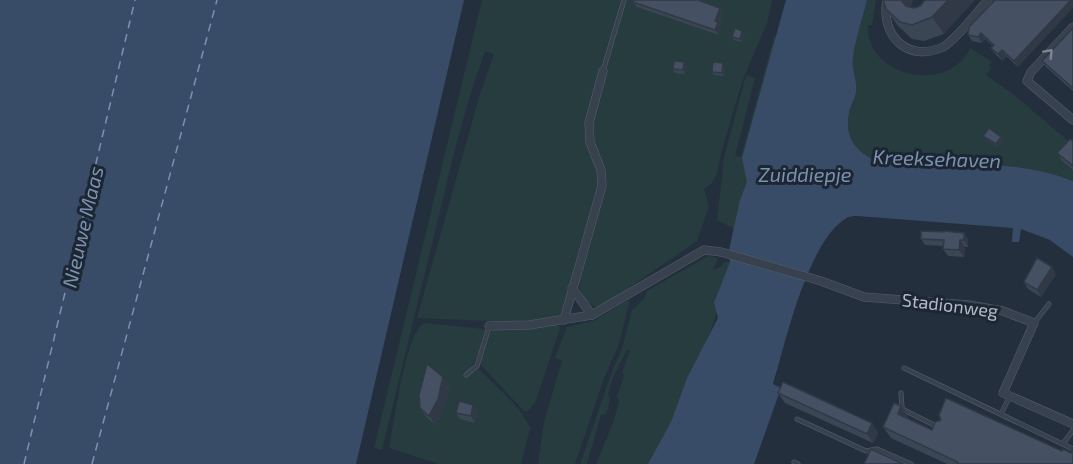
<svg xmlns="http://www.w3.org/2000/svg" width="1073" height="464" viewBox="0 0 1073 464" font-family="'Exo 2',sans-serif">
<rect width="100%" height="100%" fill="#242f3e"/>
<g fill="#263c3f">
<polygon points="482,0 772,0 767,23 743,79 722,149 717,173 712,183 704,189 709,206 697,241 604,305 595,307 585,300 577,282 604,189 588,114 599,174 598,195 561,317 514,322 417,318 480,94 494,54 485,51 471,92 456,145 382,450 374,448"/>
<path d="M 867,0 L 876,0 L 872,25 L 868,25 C 865,77 949,95 970,48 L 992,62 L 989,66 L 991,68 L 986,75 L 1014,95 L 1073,145 L 1073,181 C 1015,158 949,165 888,165 C 862,158 843,142 849,112 C 850,105 856,98 856,91 C 857,82 854,76 853,68 C 851,52 863,17 867,0 Z"/>
<path d="M 779,34 L 735,259 L 690,391 L 661,464 L 596,464 L 613,423 L 619,402 L 617,397 L 624,375 L 622,373 L 630,350 L 627,350 L 614,375 L 608,394 C 611,400 609,407 606,414 L 601,415 L 587,464 L 580,464 L 613,369 L 622,349 L 632,310 L 644,299 L 647,291 L 708,256 L 718,258 L 713,270 L 720,267 L 725,262 L 730,262 L 729,250 L 735,229 L 717,220 L 724,158 L 746,75 L 755,78 L 735,156 L 741,157 L 774,37 Z"/>
<polygon points="630,299 619,344 604,378 575,464 538,464 544,422 562,361 555,358 567,327 593,321"/>
<path d="M 424,323 L 484,329 L 485,331 C 480,345 479,363 466,372 L 467,377 L 479,369 C 496,387 520,405 530,428 L 521,464 L 439,464 L 389,448 C 394,425 405,334 424,323 Z"/>
<polygon points="558,324 560,328 535,403 528,411 524,411 480,364 488,336 494,328"/>
</g>
<g fill="#394c67">
<polygon points="0,0 464,0 356,464 0,464"/>
<path d="M 786,0 L 867,0 C 863,17 851,52 853,68 C 854,76 857,82 856,91 C 856,98 850,105 849,113 C 843,142 862,158 888,165 C 949,165 1015,158 1073,181 L 1073,257 L 1050,240 L 1021,229 L 1019,242 L 1012,242 L 1013,228 L 858,216 C 853,216 849,216 845,219 C 807,244 786,341 773,384 L 781,388 L 754,464 L 648,464 L 671,422 L 687,378 L 718,318 L 714,303 L 730,262 L 729,250 L 740,200 L 747,182 L 742,158 Z"/>
</g>
<g fill="none" stroke-linecap="round" stroke-linejoin="round">
<g stroke="#7c92b1" stroke-width="1.5" stroke-dasharray="8 6" stroke-linecap="butt">
<polyline points="24,464 135,0"/>
<polyline points="92,464 217,0"/>
</g>
<defs>
<g id="lane">
<polyline points="603,71 624,0"/>
<polyline points="1035,322 1049,304"/>
<polyline points="904,368 1073,449"/>
<polyline points="466,375 477,366 489,327"/>
<polyline points="901,393 902,409 936,426"/>
<polyline points="1001,414 1010,396"/>
<polyline points="797,419 866,451 877,449 911,464"/>
<polyline points="1063,444 1073,430"/>
<polyline points="794,462 798,464"/>
</g>
<g id="street">
<path d="M 887,0 C 880,36 908,63 943,47 C 955,41 978,11 988,0"/>
<polyline points="1073,27 1031,72 1027,81 1073,120"/>
<polyline points="572,288 592,315"/>
<polyline points="564,320 602,186 601,170 590,142 589,123 603,71"/>
<polyline points="489,326 529,325 592,315 704,250 721,252 821,281 864,297 969,305 1003,311 1034,323 1003,393 1073,424"/>
</g>
</defs>
<use href="#lane" stroke="#565f6c" stroke-width="5"/>
<use href="#street" stroke="#565f6c" stroke-width="9"/>
<use href="#lane" stroke="#38414e" stroke-width="4"/>
<use href="#street" stroke="#38414e" stroke-width="8"/>
</g>
<g fill="#3b4654">
<polygon points="701,0 702,2 723,12 719,24 721,26 719,35 637,7 633,2"/>
<polygon points="925,0 944,34 924,41 912,39 898,26 886,9 914,8 920,6"/>
<polygon points="995,0 1018,67 1006,56 1003,61 995,54 991,48 993,46 985,39 982,43 972,41 968,35"/>
<polygon points="1073,28 1073,91 1046,67 1042,61"/>
<polygon points="745,34 742,42 734,40 732,37"/>
<polygon points="686,66 685,74 675,73 673,69"/>
<polygon points="725,67 724,76 714,75 712,72"/>
<polygon points="983,136 1001,137 1003,140 998,147 986,139"/>
<polygon points="1073,141 1073,170 1062,161 1057,153"/>
<polygon points="964,233 968,240 968,247 965,247 964,257 948,256 943,249 943,246 925,245 921,239"/>
<polygon points="1056,274 1041,297 1028,289 1024,282"/>
<polygon points="450,386 444,409 436,425 427,418 420,408"/>
<polygon points="778,393 872,423 878,433 873,443 785,403"/>
<polygon points="473,405 478,411 475,423 460,419 456,413"/>
<polygon points="909,418 909,419 932,430 1073,464 947,464 891,438 883,427"/>
</g>
<g fill="#303945">
<polygon points="901,0 913,0 910,11 901,2"/>
<polygon points="948,0 975,0 944,34 932,17"/>
<polygon points="1071,0 1073,0 1073,8 1018,67 1014,61"/>
<polygon points="720,8 723,12 719,24 721,26 719,35 715,30 715,21"/>
<polygon points="742,31 745,34 742,42 740,39"/>
<polygon points="981,33 985,39 982,43 978,37"/>
<polygon points="1002,50 1006,56 1003,61 998,54"/>
<polygon points="684,62 686,66 685,74 683,70"/>
<polygon points="723,63 725,67 724,76 722,73"/>
<polygon points="1001,137 1003,140 998,147 996,144"/>
<polygon points="964,233 968,240 968,247 964,240"/>
<polygon points="960,240 965,247 964,257 959,250"/>
<polygon points="1052,267 1056,274 1041,297 1037,290"/>
<polygon points="443,377 450,386 444,409 436,425 429,416"/>
<polygon points="473,405 478,411 475,423 471,416"/>
<polygon points="901,406 909,418 906,425 898,414"/>
<polygon points="872,423 878,433 873,443 867,434"/>
</g>
<g fill="#455162" stroke="#303945" stroke-width="1.5">
<polygon points="634,0 701,0 700,1 720,8 715,21 718,22 715,30 633,2"/>
<polygon points="883,0 901,0 906,6 914,8 920,6 925,0 948,0 932,17 912,25 900,22 886,9"/>
<polygon points="995,0 1071,0 1014,61 1002,50 998,54 991,48 994,45 981,33 978,37 968,35 969,27"/>
<polygon points="735,28 742,31 740,39 732,37"/>
<polygon points="1073,28 1073,88 1042,61"/>
<polygon points="674,61 684,62 683,70 673,69"/>
<polygon points="713,62 723,63 722,73 712,72"/>
<polygon points="989,128 1001,137 996,144 983,136"/>
<polygon points="1070,139 1073,141 1073,166 1057,153"/>
<polygon points="921,231 944,232 944,231 964,233 964,240 960,240 959,250 943,249 944,240 921,239"/>
<polygon points="1037,258 1052,267 1037,290 1024,282"/>
<polygon points="427,364 443,377 438,399 429,416 420,408 419,395"/>
<polygon points="783,382 872,423 867,434 778,393"/>
<polygon points="946,398 1062,451 1063,449 1071,453 1073,447 1073,464 957,464 958,462 883,427 894,403 901,406 898,414 932,430 935,422 941,420 939,415"/>
<polygon points="459,401 473,405 471,416 456,413"/>
<polygon points="871,449 903,464 864,464"/>
</g>
<defs><path id="oneway-chevron" d="M-2-3.5L2.5 0L-2 3.5" fill="none" stroke-width="1.6" stroke-linecap="round" stroke-linejoin="round" transform="scale(1.5)"/></defs>
<use stroke="#7c8592" href="#oneway-chevron" transform="translate(1049 53) rotate(-47)"/>
<g text-anchor="middle" stroke-width="6" stroke-linejoin="round" paint-order="stroke">
<g font-size="18" fill="#b4bcc9" stroke="#1d2633">
<text transform="translate(950 306) rotate(7)" y="6">Stadionweg</text>
</g>
<g font-size="20" font-style="italic" fill="#7c92b1" stroke="#1d2633">
<text transform="translate(937 159) rotate(2)" y="7">Kreeksehaven</text>
<text x="805" y="182">Zuiddiepje</text>
<text transform="translate(83 227) rotate(-77)" y="7">Nieuwe Maas</text>
</g>
</g>
</svg>
